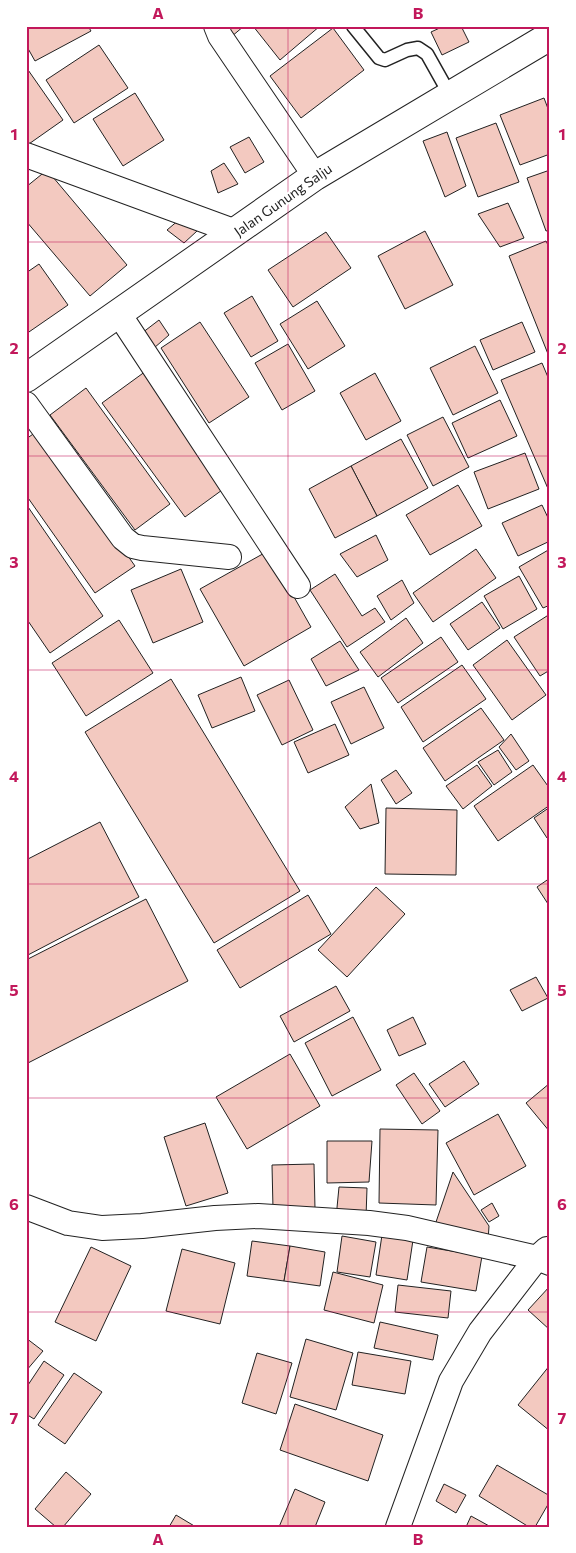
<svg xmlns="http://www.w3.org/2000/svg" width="576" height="1553" viewBox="0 0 576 1553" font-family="Commissioner,sans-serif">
<rect width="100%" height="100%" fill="#fff"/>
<g fill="#f3c9c0" stroke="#222">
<polygon points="26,26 88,26 91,31 35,61 26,45"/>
<polygon points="223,26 244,26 231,37"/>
<polygon points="253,26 320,26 280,60"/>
<polygon points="444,26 461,26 469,42 442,55 431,32"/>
<polygon points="333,28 364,70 301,118 270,76"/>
<polygon points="99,45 128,88 74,123 46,80"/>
<polygon points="26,67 63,120 26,146"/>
<polygon points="135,93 164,140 123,166 93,119"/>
<polygon points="544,98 550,114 550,154 520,165 500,115"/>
<polygon points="496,123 519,182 478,197 456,138"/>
<polygon points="447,132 466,186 445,197 423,141"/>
<polygon points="249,137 264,162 245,173 230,147"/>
<polygon points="224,163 238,184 218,193 211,171"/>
<polygon points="47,170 127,265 90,296 26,221 26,187"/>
<polygon points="550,170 550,230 546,231 527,178"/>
<polygon points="508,203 524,238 500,247 478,214"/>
<polygon points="180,219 197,231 184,243 167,230"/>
<polygon points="425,231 453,285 405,309 378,256"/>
<polygon points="326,232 351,268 293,307 268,270"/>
<polygon points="546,241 550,249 550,359 509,256"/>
<polygon points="39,264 68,305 26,334 26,273"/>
<polygon points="252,296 278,341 251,357 224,313"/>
<polygon points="317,301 345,346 308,369 280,324"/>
<polygon points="159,320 169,335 154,348 142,333"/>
<polygon points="200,322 249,397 209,423 161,348"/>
<polygon points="522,322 535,352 493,370 480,340"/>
<polygon points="288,344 315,391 282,410 255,363"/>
<polygon points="475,346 498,393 453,415 430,368"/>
<polygon points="542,363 550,382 550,491 549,491 501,380"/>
<polygon points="146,371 229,485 185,517 102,403"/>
<polygon points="375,373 401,421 366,440 340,393"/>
<polygon points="86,388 170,504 135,530 50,415"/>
<polygon points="500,400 517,436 468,458 452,423"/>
<polygon points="443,417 469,467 433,486 407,435"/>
<polygon points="39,430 135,566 95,593 26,495 26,439"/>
<polygon points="401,439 428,488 377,516 351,466"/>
<polygon points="525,453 539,489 488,509 474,472"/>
<polygon points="351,466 377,516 335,538 309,489"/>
<polygon points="458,485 482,526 430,555 406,515"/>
<polygon points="26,504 103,616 50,653 26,618"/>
<polygon points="542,505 550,522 550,541 518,556 502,523"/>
<polygon points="376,535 388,560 357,577 340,554"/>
<polygon points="476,549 496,578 433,622 413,593"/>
<polygon points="550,549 550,605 543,608 519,567"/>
<polygon points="268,551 311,627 244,666 200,589"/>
<polygon points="181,569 203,622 153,643 131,590"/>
<polygon points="335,574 362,616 375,608 385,622 347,647 310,590"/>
<polygon points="519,576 537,609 503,629 484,596"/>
<polygon points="402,580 414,603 391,620 377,596"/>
<polygon points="482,602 500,628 468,650 450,624"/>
<polygon points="550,614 550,670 540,676 514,637"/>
<polygon points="406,618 423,643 378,677 360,652"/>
<polygon points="119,620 153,673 86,716 52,663"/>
<polygon points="441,637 458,662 398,703 381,678"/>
<polygon points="507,640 546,695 512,720 473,665"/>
<polygon points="340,641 359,670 326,686 311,659"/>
<polygon points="462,665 486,699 423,742 401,707"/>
<polygon points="241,677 255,711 212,728 198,695"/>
<polygon points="171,679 300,891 214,943 85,732"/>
<polygon points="289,680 313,730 282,745 257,695"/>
<polygon points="364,687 384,728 351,744 331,702"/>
<polygon points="481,708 504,740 445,781 423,748"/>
<polygon points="335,724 349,755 308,773 294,742"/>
<polygon points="511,734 529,761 516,770 499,747"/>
<polygon points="498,750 512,772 494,785 478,762"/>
<polygon points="477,765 492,786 463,809 446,786"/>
<polygon points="533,765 550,789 550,805 498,841 474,806"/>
<polygon points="396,770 412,793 396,804 381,780"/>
<polygon points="371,784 379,823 360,829 345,807"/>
<polygon points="550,807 550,836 547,838 534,818"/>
<polygon points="386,808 457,810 456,875 385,874"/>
<polygon points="100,822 139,897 26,956 26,860"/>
<polygon points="550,878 550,907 537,887"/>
<polygon points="376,887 405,914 347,977 318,950"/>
<polygon points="308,895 331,934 240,988 217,950"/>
<polygon points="146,899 188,981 26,1064 26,960"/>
<polygon points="536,977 548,998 522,1011 510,990"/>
<polygon points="336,986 350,1011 294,1042 280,1016"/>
<polygon points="353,1017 381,1070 332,1096 305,1043"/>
<polygon points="413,1017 426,1044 399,1056 387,1030"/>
<polygon points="290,1054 320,1106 247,1149 216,1097"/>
<polygon points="464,1061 479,1084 445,1107 429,1084"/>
<polygon points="414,1073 440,1111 422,1124 396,1085"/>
<polygon points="550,1083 550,1132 526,1103"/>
<polygon points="498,1114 526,1166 474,1195 446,1143"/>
<polygon points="205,1123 228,1193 186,1206 164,1137"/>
<polygon points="380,1129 438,1130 436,1205 379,1203"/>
<polygon points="327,1141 372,1141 369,1182 327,1183"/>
<polygon points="314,1164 315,1209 273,1209 272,1165"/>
<polygon points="453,1172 489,1226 488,1241 435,1225"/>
<polygon points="339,1187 367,1188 366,1217 336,1218"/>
<polygon points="492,1203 499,1216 489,1222 481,1210"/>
<polygon points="382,1235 413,1240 407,1280 376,1275"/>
<polygon points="342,1236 376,1242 370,1277 337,1272"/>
<polygon points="252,1241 290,1246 284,1281 247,1276"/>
<polygon points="290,1246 325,1252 320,1286 284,1281"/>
<polygon points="91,1247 131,1266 96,1341 55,1322"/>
<polygon points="427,1247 482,1256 476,1291 421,1282"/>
<polygon points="182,1249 235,1263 220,1324 166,1311"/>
<polygon points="333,1272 383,1285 374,1323 324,1310"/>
<polygon points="398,1285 451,1291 448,1318 395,1312"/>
<polygon points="550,1286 550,1330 528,1310"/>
<polygon points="380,1322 438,1335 433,1360 374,1348"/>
<polygon points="26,1338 43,1351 26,1371"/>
<polygon points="306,1339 353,1353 336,1410 290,1397"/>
<polygon points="358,1352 411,1361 405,1394 352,1385"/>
<polygon points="257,1353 292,1363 276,1414 242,1403"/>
<polygon points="44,1361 64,1375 34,1419 26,1414 26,1388"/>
<polygon points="550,1365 550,1431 518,1405"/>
<polygon points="74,1373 102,1392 65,1444 38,1425"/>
<polygon points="295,1404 383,1435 368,1481 280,1450"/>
<polygon points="497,1465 550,1496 550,1501 535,1527 529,1527 479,1496"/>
<polygon points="66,1472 91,1494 63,1527 56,1527 35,1509"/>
<polygon points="444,1484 466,1495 456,1513 436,1501"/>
<polygon points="295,1489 325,1502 315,1527 279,1527"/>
<polygon points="176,1515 196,1527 169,1527"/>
<polygon points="471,1516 491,1527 466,1527"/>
</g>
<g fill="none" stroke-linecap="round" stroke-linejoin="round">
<defs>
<polyline id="service" points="353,26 379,58 385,60 407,50 418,48 427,54 450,95"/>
<g id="minor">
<polyline points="216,26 220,36 315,176"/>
<polyline points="26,155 236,232"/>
<polyline points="119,314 298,586"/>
<polyline points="26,404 123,538 133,546 142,548 229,557"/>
<polyline points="26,1207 68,1223 102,1228 142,1226 215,1218 258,1216 369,1223 407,1228 537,1258 550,1263"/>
<polyline points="398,1527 451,1381 480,1332 537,1258 547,1249"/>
</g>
<polyline id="primary" points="26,378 315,176 550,36"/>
</defs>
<use href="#service" stroke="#222" stroke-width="15"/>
<use href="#minor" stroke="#222" stroke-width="26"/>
<use href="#primary" stroke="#222" stroke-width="30"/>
<use href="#service" stroke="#fff" stroke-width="12"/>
<use href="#minor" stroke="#fff" stroke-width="24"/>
<use href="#primary" stroke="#fff" stroke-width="28"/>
</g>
<path fill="none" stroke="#c2185b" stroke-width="1" stroke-opacity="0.55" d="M 288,26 L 288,1527M 26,242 L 550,242M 26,456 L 550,456M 26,670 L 550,670M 26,884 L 550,884M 26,1098 L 550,1098M 26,1312 L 550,1312"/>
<g text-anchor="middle" stroke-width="4" stroke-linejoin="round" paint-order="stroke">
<g font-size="14" fill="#222" stroke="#fff">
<text transform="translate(283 200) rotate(-35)" y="5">Jalan Gunung Salju</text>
</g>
</g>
<rect width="576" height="1553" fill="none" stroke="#ffffff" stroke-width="55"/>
<rect x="28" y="28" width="520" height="1498" fill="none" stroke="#c2185b" stroke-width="2"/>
<g font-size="16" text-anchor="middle" font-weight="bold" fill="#c2185b">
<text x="158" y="19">A</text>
<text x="418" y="19">B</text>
<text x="14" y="140">1</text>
<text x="562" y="140">1</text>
<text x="14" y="354">2</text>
<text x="562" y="354">2</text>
<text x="14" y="568">3</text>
<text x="562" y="568">3</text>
<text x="14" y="782">4</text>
<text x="562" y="782">4</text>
<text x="14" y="996">5</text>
<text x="562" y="996">5</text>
<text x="14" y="1210">6</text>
<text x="562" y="1210">6</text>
<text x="14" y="1424">7</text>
<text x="562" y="1424">7</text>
<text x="158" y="1545">A</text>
<text x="418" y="1545">B</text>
</g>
</svg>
